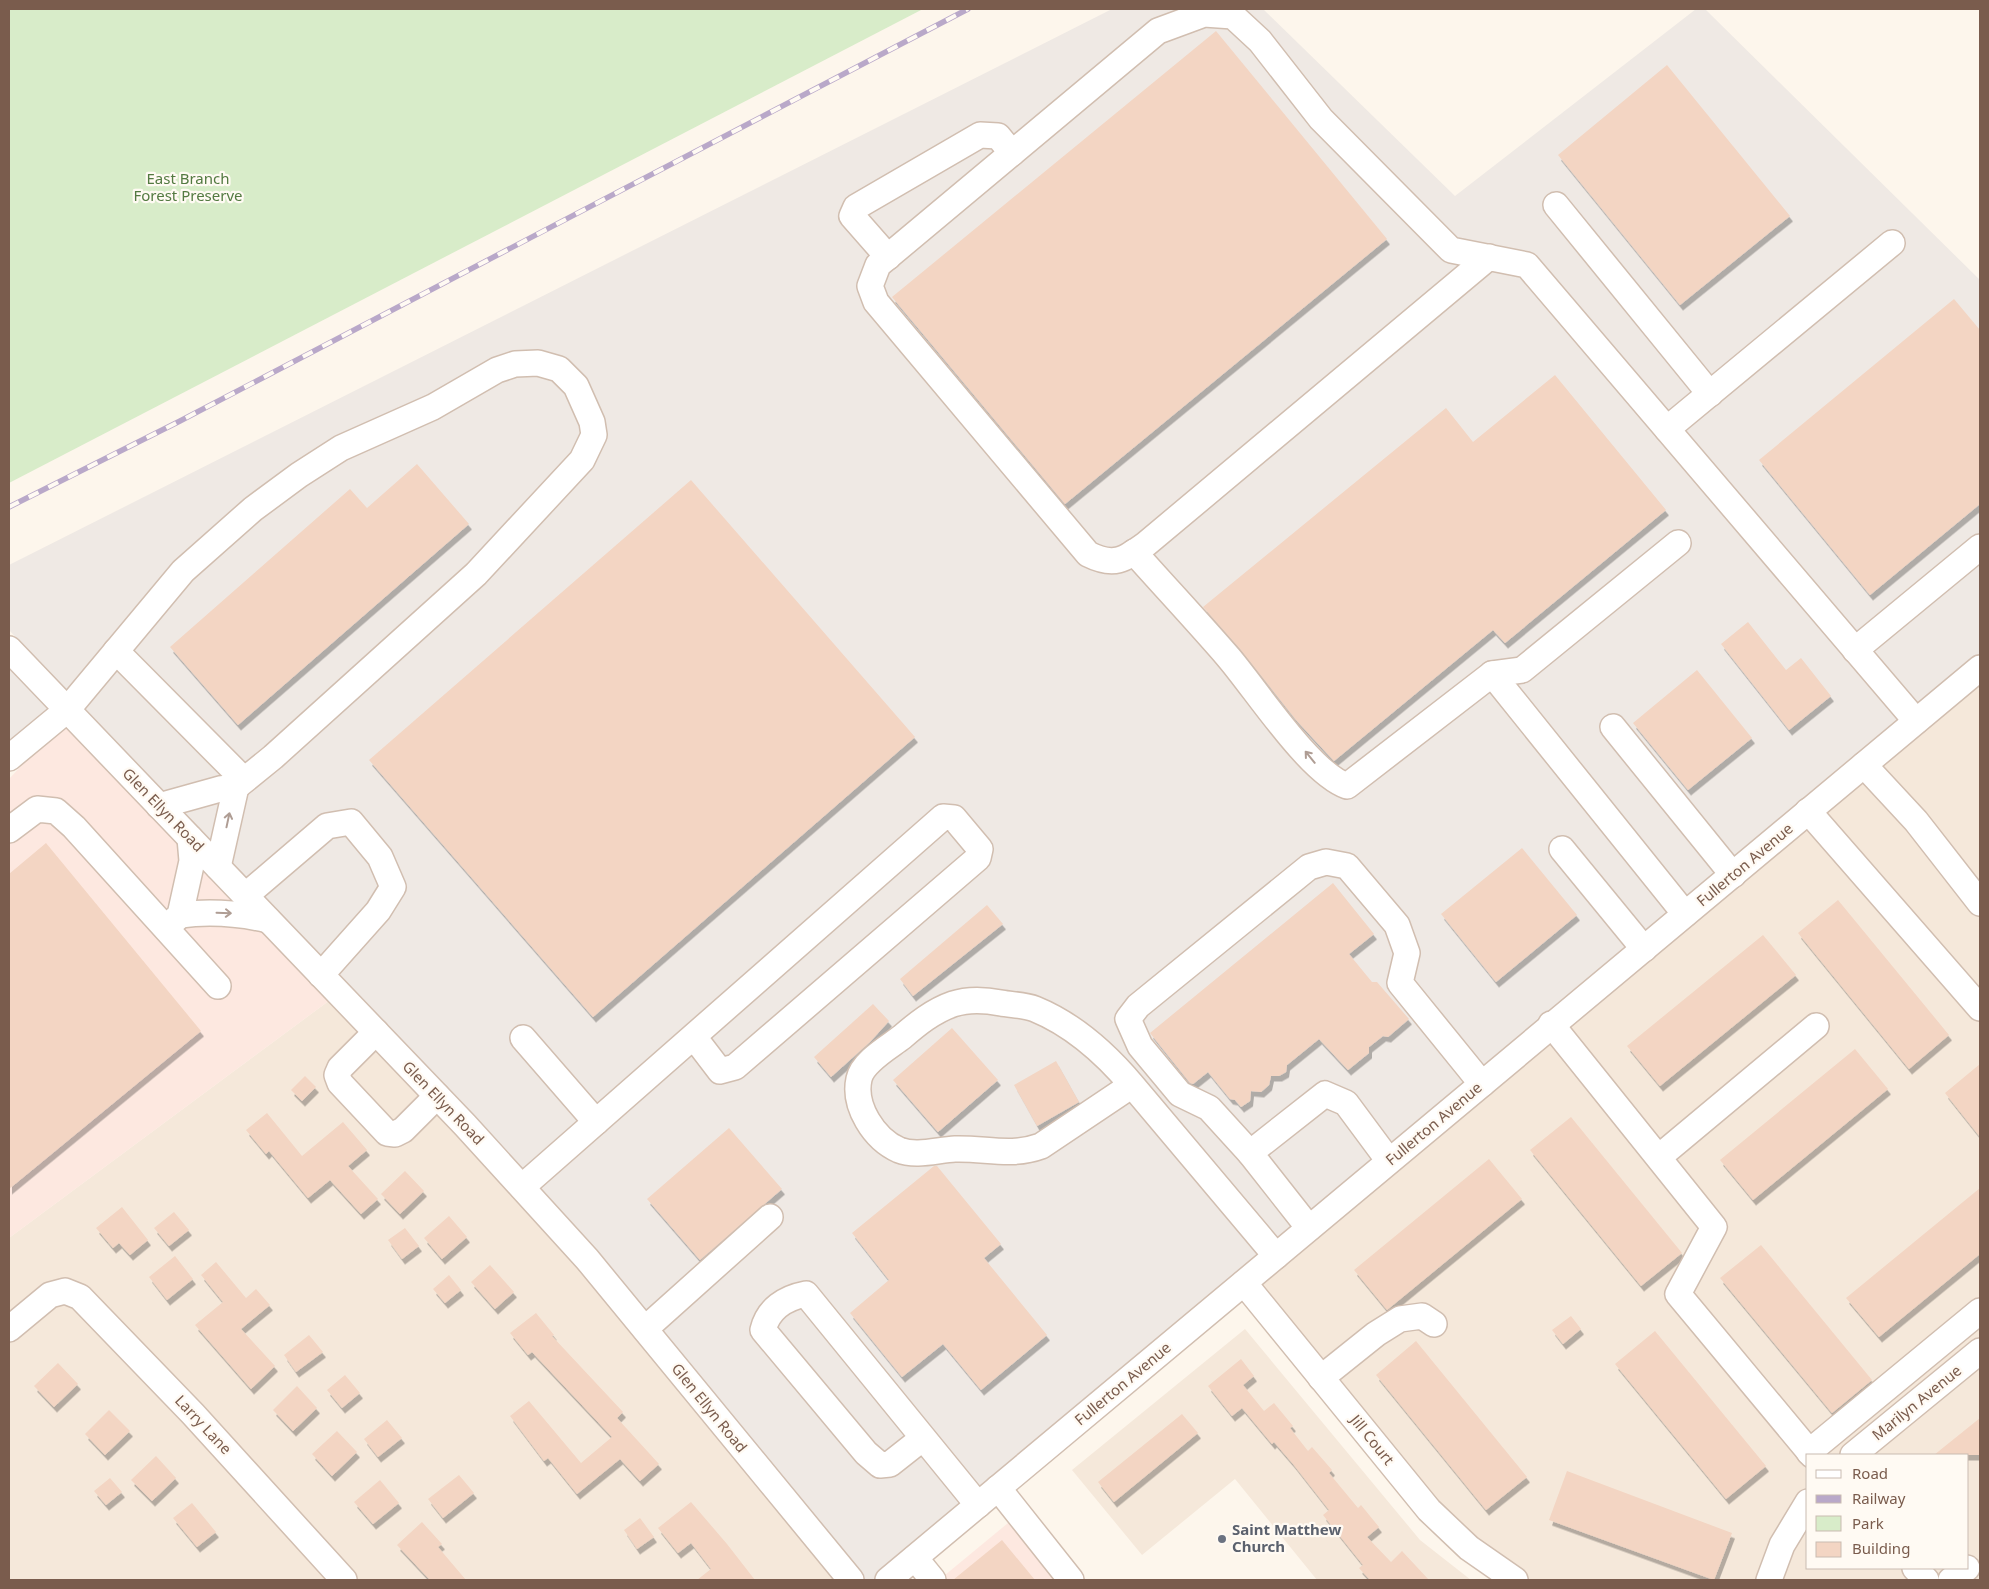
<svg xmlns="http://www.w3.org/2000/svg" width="1989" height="1589" viewBox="0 0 1989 1589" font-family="'Noto Sans',sans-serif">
<defs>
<filter id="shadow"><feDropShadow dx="3" dy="5.5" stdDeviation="0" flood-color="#0004"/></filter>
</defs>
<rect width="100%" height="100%" fill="#fdf6ec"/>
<g fill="#f5e8da" fill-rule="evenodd">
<path d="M 1980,683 L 1980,1579 L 1527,1580 L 1470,1538 L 1430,1496 L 1254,1284 ZM 1808,1455 L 1968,1455 L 1968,1568 L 1808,1568 Z"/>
<polygon points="334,997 515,1192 836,1580 9,1580 9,1238"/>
<polygon points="1245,1329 1420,1540 1471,1580 1317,1580 1235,1479 1142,1555 1072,1470"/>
</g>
<g fill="#fde8e0">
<polygon points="64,720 334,997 9,1238 9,779"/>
<polygon points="1008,1523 1058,1580 939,1580"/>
</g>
<g fill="#efe9e4">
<polygon points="1112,9 1263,9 1455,196 1696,9 1705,9 1980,280 1980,657 873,1580 864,1580 608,1269 9,630 9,565"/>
<polygon points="9,660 55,708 9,744"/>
</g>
<polygon fill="#d8ecc9" points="9,9 923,9 9,483"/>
<g fill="#f3d5c3" filter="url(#shadow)">
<polygon points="1216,31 1387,239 1065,504 892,297"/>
<polygon points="1667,65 1790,216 1680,305 1558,155"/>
<polygon points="1954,299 1980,330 1980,504 1870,595 1759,460"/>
<polygon points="1555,375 1666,510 1505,643 1493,630 1334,761 1296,720 1240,649 1203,607 1446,408 1473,442"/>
<polygon points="417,464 469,524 238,725 170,647 350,489 367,508"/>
<polygon points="691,480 915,737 593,1017 369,760"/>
<polygon points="1748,622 1786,670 1801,658 1831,696 1789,730 1721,644"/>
<polygon points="1697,670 1752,738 1688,790 1633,723"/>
<polygon points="46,843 201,1031 9,1189 9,874"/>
<polygon points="1522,848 1577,915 1496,982 1441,914"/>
<polygon points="1333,883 1374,934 1349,954 1372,982 1377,982 1409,1019 1388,1037 1383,1036 1369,1047 1369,1053 1348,1070 1319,1039 1287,1065 1286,1072 1279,1076 1271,1076 1269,1085 1261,1092 1251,1091 1250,1101 1241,1107 1235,1100 1230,1099 1208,1072 1193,1084 1190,1083 1150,1033"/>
<polygon points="1838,900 1949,1035 1909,1069 1798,933"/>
<polygon points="987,905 1003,924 913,996 900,979"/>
<polygon points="1763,935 1796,975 1660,1086 1627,1046"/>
<polygon points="873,1004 889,1021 870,1042 831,1077 814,1057"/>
<polygon points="952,1028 998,1080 938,1132 893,1080"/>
<polygon points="1855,1049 1888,1089 1753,1200 1720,1160"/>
<polygon points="1056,1061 1079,1102 1037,1126 1014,1085"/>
<polygon points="1980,1064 1980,1137 1945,1093"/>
<polygon points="305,1076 316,1087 302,1101 291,1090"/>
<polygon points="267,1113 302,1156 343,1122 367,1150 348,1166 378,1199 361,1214 330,1180 308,1198 269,1151 266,1154 246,1130"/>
<polygon points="1571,1117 1682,1253 1641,1286 1530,1150"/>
<polygon points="729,1128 782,1189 700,1260 647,1199"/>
<polygon points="1489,1159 1522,1199 1387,1310 1354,1270"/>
<polygon points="934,1166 937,1166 1001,1244 984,1258 1047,1335 981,1390 943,1344 902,1377 850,1313 889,1280 852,1233"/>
<polygon points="405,1171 424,1191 400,1214 381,1194"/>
<polygon points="1980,1188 1980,1254 1879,1337 1846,1298"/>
<polygon points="122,1207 148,1240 130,1255 119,1243 113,1248 96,1228"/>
<polygon points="174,1212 189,1230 169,1246 154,1228"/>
<polygon points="449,1216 467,1237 442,1259 424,1238"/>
<polygon points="405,1228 419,1246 402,1259 388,1240"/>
<polygon points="1761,1245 1872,1380 1832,1413 1720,1278"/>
<polygon points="175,1256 193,1279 167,1300 149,1277"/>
<polygon points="216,1262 246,1298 256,1289 270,1305 241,1329 275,1366 251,1389 195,1325 223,1302 201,1275"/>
<polygon points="490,1265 514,1292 495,1309 471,1282"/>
<polygon points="449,1275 461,1290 445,1303 433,1289"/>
<polygon points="536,1313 554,1335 552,1336 623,1412 617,1418 659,1464 640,1481 620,1459 577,1494 548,1458 544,1461 510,1416 529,1401 581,1463 612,1437 532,1352 528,1355 510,1333"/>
<polygon points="1571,1316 1581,1329 1563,1344 1552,1330"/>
<polygon points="1655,1331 1766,1466 1726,1499 1615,1364"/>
<polygon points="309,1335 323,1352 296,1372 284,1355"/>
<polygon points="1416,1341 1527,1477 1486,1510 1376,1375"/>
<polygon points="1241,1359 1254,1376 1243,1385 1264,1411 1274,1403 1293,1426 1290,1428 1308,1451 1312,1447 1332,1470 1329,1473 1358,1508 1361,1505 1379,1527 1367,1537 1391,1562 1402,1551 1429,1580 1370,1580 1359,1568 1363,1565 1323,1515 1329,1510 1293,1464 1274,1442 1272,1444 1242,1408 1232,1416 1208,1386"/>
<polygon points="58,1363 78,1384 54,1407 34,1386"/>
<polygon points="345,1375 360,1393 342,1408 327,1390"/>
<polygon points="297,1386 317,1408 293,1431 273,1410"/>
<polygon points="109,1410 130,1431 105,1455 85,1434"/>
<polygon points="1182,1414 1198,1433 1114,1502 1098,1482"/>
<polygon points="1980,1418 1980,1455 1934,1455"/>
<polygon points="387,1420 402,1438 378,1457 364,1439"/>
<polygon points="337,1431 357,1452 332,1476 312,1454"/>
<polygon points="156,1456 176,1478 152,1501 131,1480"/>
<polygon points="1567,1471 1732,1533 1714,1580 1549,1520"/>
<polygon points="459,1475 474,1493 443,1518 428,1499"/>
<polygon points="110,1478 122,1492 106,1505 94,1491"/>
<polygon points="380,1480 399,1503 373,1524 354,1502"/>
<polygon points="691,1502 727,1544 755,1580 697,1580 711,1569 691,1543 678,1553 658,1528"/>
<polygon points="192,1503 216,1532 197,1547 173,1518"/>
<polygon points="640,1518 654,1537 637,1549 624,1530"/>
<polygon points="422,1522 442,1544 438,1547 466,1580 430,1580 397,1545"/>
<polygon points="1002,1540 1035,1580 953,1580"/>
</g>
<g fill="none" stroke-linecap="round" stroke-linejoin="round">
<defs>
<g id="minor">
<polyline points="1556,205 1710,394"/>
<polyline points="888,257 852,216 856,207 980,135 998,136 1012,153"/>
<path d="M 1489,257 L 1146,544 C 1124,560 1114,567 1088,554 L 876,302 L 870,286 L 878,265 L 1158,31 L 1204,14 L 1233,16 L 1260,41 L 1321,119 L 1451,250 L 1527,265 L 1916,721"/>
<polyline points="1667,429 1892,243"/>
<polyline points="1678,543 1522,670 1492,674 1685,914"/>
<path d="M 1134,552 C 1166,588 1198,622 1229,658 C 1257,691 1310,773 1347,786 L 1492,674"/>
<polyline points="9,649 465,1125 587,1259 851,1580"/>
<polyline points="1855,650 1980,547"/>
<polyline points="116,651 244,780"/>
<polyline points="1613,727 1733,875"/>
<polyline points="9,758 67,710 183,571 253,509 299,475 341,448 433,407 497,370 515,364 538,363 559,369 576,386 592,422 594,435 582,460 476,574 273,757 236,787"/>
<polyline points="1864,765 1916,821 1980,903"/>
<polyline points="159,806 220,789 236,787 218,867"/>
<polyline points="1808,811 1980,1008"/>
<polyline points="9,830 37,809 56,811 74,827 218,986"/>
<polyline points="1562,849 1644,949"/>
<polyline points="245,896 327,826 351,822 380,857 393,887 378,911 321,975"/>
<path d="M 180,915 C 211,911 238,913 268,920"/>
<polyline points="166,928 180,915 192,861 190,838"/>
<polyline points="1551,1024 1714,1227 1678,1294 1812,1455"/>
<polyline points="376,1032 340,1068 337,1075 340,1083 387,1133 395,1134 403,1130 437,1096"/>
<polyline points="523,1038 596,1122"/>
<path d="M 1132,1085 L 1041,1146 C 1011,1157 986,1148 955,1149 C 937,1150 916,1157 899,1150 C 874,1139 853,1106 859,1079 C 862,1062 889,1047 902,1037 C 917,1024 933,1011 953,1004 C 968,999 986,1000 1001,1003 C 1012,1005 1025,1005 1035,1009 C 1074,1025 1105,1053 1132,1085 L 1276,1256"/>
<polyline points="1250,1153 1209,1108 1180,1094 1140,1046 1128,1019 1138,1006 1309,867 1326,862 1347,866 1397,925 1407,953 1400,983 1482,1084"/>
<polyline points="1659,1157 1816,1026"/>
<polyline points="522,1187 943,817 954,818 980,849 978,858 735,1067 720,1071 694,1037"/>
<polyline points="1309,1228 1250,1153 1325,1094 1346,1103 1389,1161"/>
<polyline points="1244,1283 1429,1510 1469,1548 1515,1580"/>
<polyline points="9,1329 50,1295 65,1291 80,1297 193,1414 344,1580"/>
<polyline points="645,1329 770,1217"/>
<polyline points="1321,1378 1376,1334 1400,1319 1422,1316 1434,1324"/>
<path d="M 923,1438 L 890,1464 L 880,1465 L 866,1453 L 763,1330 C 768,1309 785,1298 806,1294 L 978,1505"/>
<polyline points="1809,1452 1980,1311"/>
<polyline points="1853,1455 1980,1351"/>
<polyline points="998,1488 1071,1580"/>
<polyline points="915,1558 933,1580"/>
<polyline points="1915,1568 1926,1580"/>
<polyline points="888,1580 1980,668"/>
<polyline points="1769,1580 1782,1545 1808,1502"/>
<polyline points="1951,1580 1967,1568"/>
</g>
</defs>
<use href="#minor" stroke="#d1beb0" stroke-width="28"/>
<use href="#minor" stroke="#fff" stroke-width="25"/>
<defs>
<polyline id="rail" points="9,507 180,421 968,9"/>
</defs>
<use href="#rail" stroke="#b9a8c9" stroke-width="5.5"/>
<use href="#rail" stroke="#fffaf3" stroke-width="4" stroke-dasharray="11" stroke-linecap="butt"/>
</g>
<defs><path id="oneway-shaft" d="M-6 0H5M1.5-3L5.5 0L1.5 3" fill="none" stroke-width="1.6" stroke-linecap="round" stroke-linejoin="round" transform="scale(1.25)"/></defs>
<g stroke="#af9d94">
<use href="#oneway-shaft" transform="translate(1310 757) rotate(-129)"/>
<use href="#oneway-shaft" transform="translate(228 820) rotate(-78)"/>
<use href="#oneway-shaft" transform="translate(224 913) rotate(2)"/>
</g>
<circle fill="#6b7280" stroke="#fffaf3" stroke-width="2" cx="1222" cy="1539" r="5"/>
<g text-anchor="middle" stroke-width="4.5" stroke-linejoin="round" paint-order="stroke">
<g font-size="15" fill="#537a41" stroke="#fffaf3">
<text x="188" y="184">East Branch<tspan x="188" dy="17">Forest Preserve</tspan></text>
</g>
<g font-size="15" fill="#7a5c4d" stroke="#fffaf3">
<text transform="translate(163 810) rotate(46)" y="5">Glen Ellyn Road</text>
<text transform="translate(1745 865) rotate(-40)" y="5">Fullerton Avenue</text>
<text transform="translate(443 1103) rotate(46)" y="5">Glen Ellyn Road</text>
<text transform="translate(1434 1124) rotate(-40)" y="5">Fullerton Avenue</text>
<text transform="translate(1123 1384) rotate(-40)" y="5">Fullerton Avenue</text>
<text transform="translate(1917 1403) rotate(-39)" y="5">Marilyn Avenue</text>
<text transform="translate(709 1408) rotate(51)" y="5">Glen Ellyn Road</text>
<text transform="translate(203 1425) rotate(47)" y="5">Larry Lane</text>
<text transform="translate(1372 1440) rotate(51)" y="5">Jill Court</text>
</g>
<g font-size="15" font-weight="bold" fill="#5b616d" stroke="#fffaf3" text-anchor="start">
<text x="1232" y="1535">Saint Matthew<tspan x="1232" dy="17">Church</tspan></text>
</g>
</g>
<rect width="1989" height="1589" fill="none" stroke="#7a5c4d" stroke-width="20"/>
<rect x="1806" y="1454" width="162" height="115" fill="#fffaf3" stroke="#cabbb1"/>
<rect x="1816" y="1470" width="25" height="8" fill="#ffffff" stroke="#cabbb1"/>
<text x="1852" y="1479" font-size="15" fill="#7a5c4d">Road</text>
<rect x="1816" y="1495" width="25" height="8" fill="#b9a8c9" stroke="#cabbb1"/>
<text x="1852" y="1504" font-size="15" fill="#7a5c4d">Railway</text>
<rect x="1816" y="1516" width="25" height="15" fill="#d8ecc9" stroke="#cabbb1"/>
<text x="1852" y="1529" font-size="15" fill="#7a5c4d">Park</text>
<rect x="1816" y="1542" width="25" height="15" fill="#f3d5c3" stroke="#cabbb1"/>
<text x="1852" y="1554" font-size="15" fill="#7a5c4d">Building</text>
</svg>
